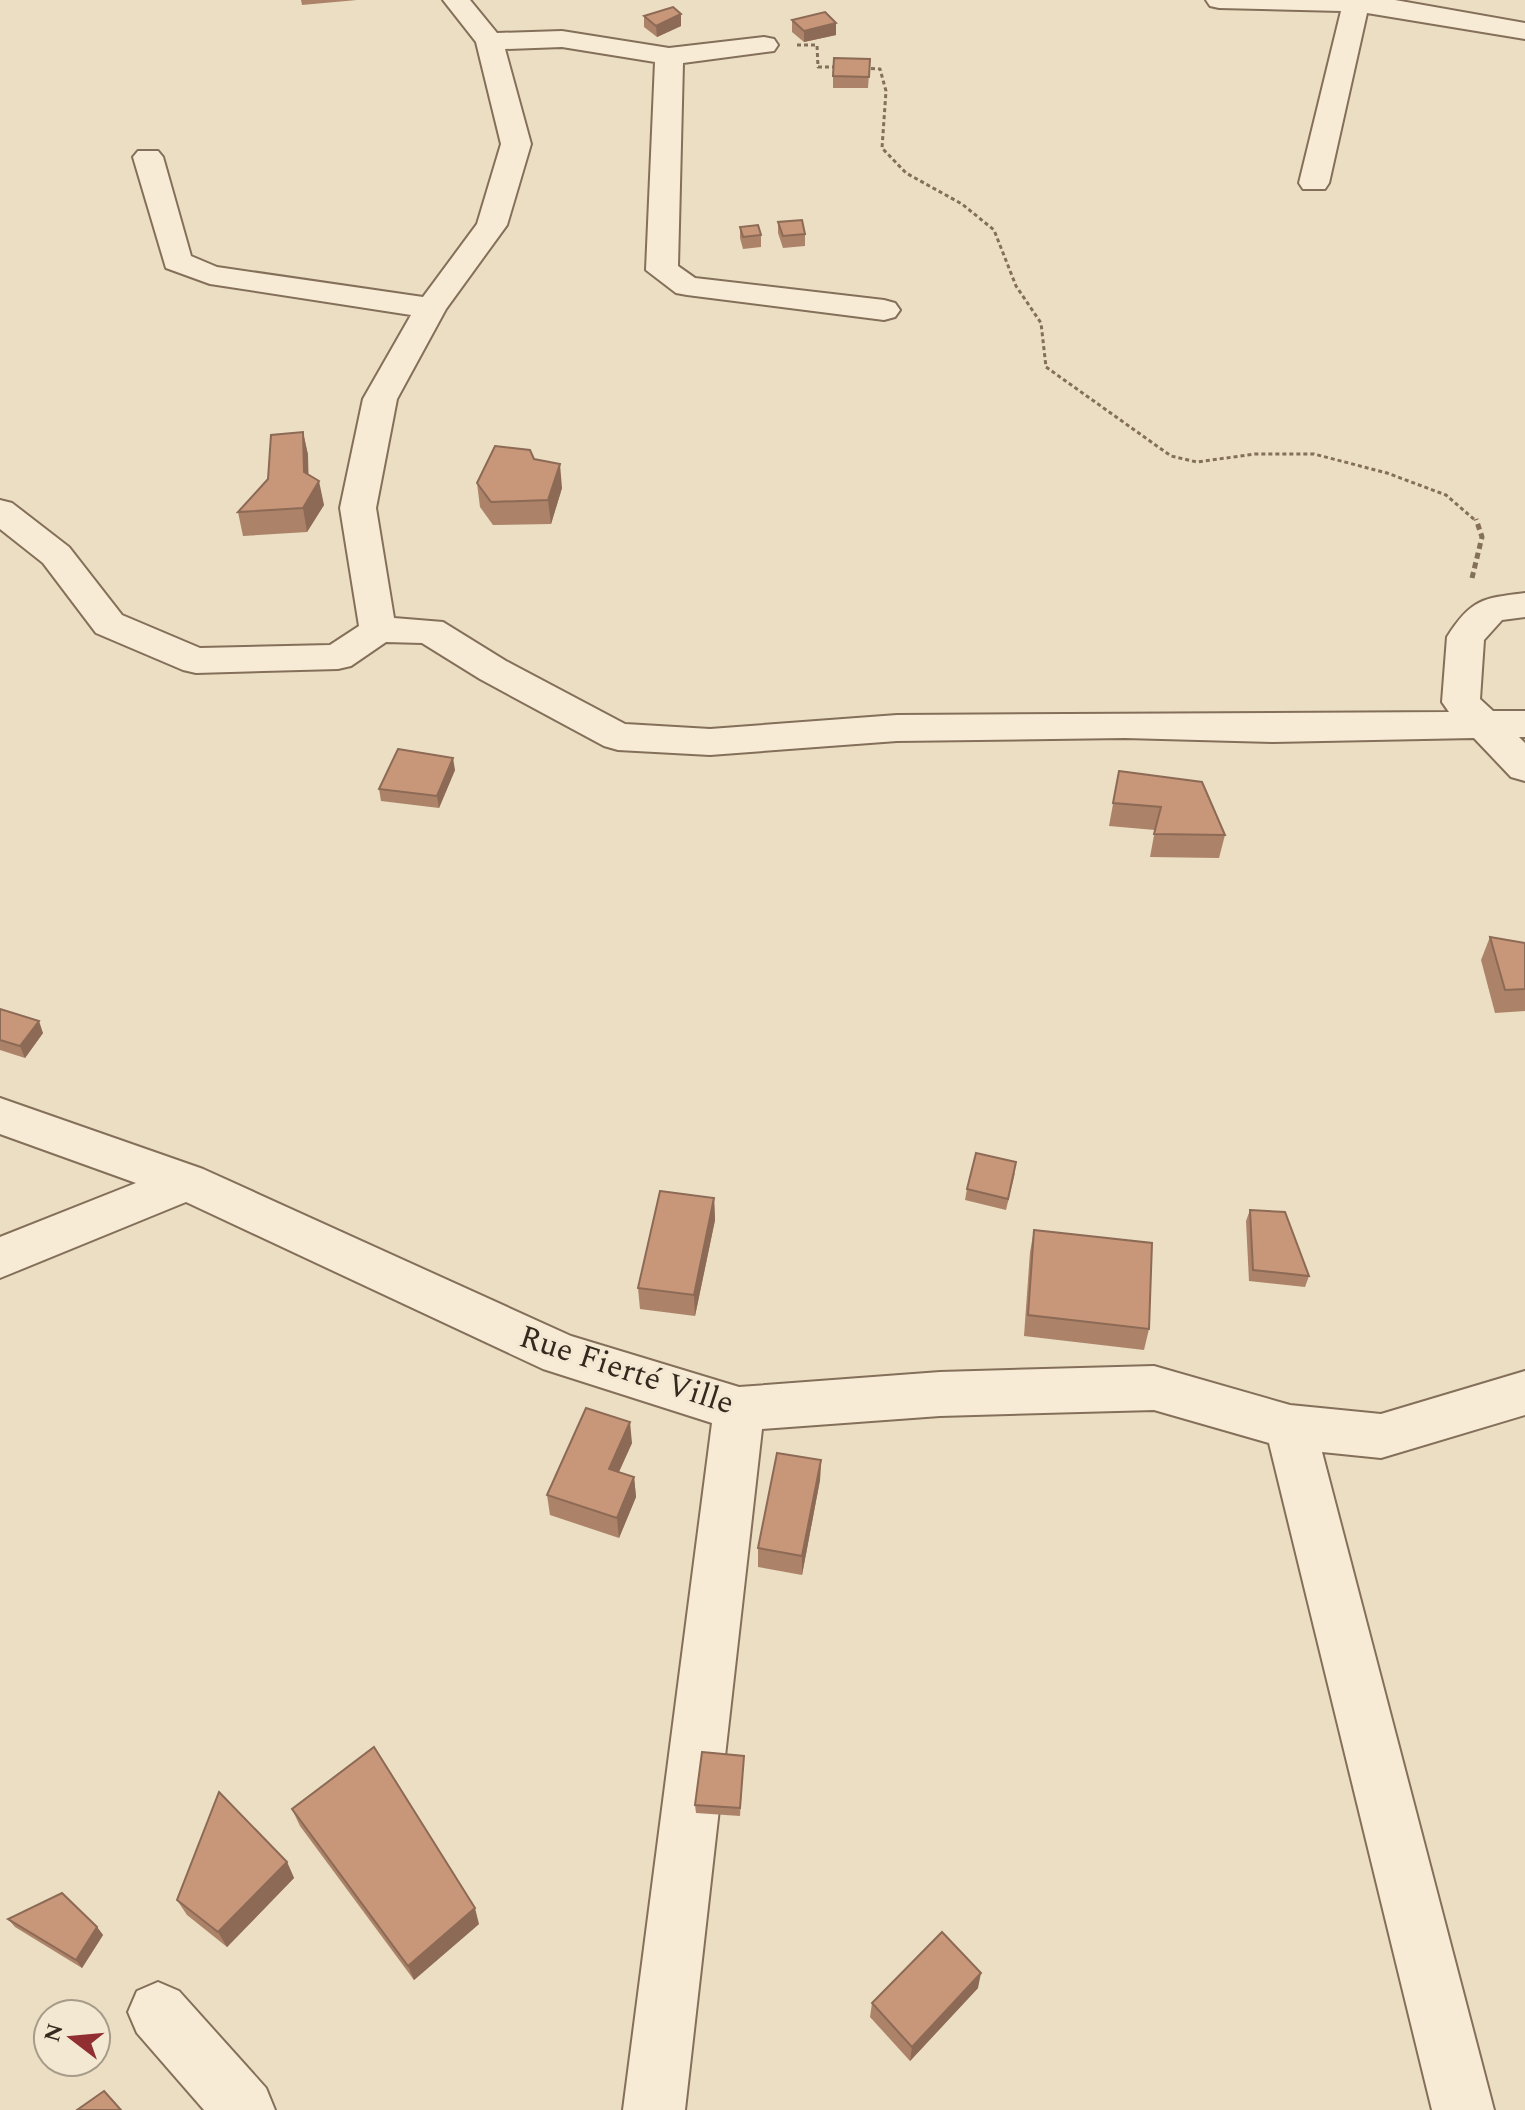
<svg xmlns="http://www.w3.org/2000/svg" width="1525" height="2110" viewBox="0 0 1525 2110" font-family="Spectral,serif">
<rect width="100%" height="100%" fill="#ebdec2"/>
<g fill="none" stroke-linecap="round" stroke-linejoin="round">
<defs>
<g id="minor">
<path d="M 443,0 L 470,0 L 497,33 L 562,31 L 669,48 L 764,37 L 774,39 L 778,45 L 774,51 L 683,63 L 678,266 L 695,278 L 884,300 L 895,303 L 900,310 L 895,317 L 884,320 L 687,295 L 676,293 L 646,270 L 655,62 L 562,47 L 505,49 L 531,144 L 507,225 L 446,309 L 397,399 L 376,508 L 394,618 L 443,622 L 506,661 L 625,724 L 710,729 L 897,715 L 1449,712 L 1442,702 L 1447,637 C 1471,599 1483,598 1525,593 L 1525,617 L 1502,620 L 1484,640 L 1480,699 L 1493,711 L 1525,711 L 1525,737 L 1519,737 L 1525,743 L 1525,781 L 1511,777 L 1474,738 L 1273,742 L 1125,738 L 897,741 L 710,755 L 618,750 L 604,746 L 480,679 L 422,643 L 386,642 L 351,666 L 338,669 L 196,673 L 183,670 L 96,633 L 43,563 L 0,529 L 0,500 L 12,503 L 69,547 L 122,615 L 200,648 L 330,645 L 359,626 L 340,508 L 363,399 L 411,315 L 210,284 L 166,268 L 133,157 L 138,151 L 158,151 L 163,157 L 191,256 L 217,267 L 423,297 L 477,224 L 501,144 L 476,42 Z"/>
<polygon points="1206,0 1395,0 1525,23 1525,39 1367,13 1329,183 1325,189 1303,189 1299,183 1341,11 1219,8 1210,6"/>
<polygon points="0,1098 203,1169 571,1336 739,1387 940,1372 1154,1366 1290,1405 1381,1414 1525,1371 1525,1415 1381,1458 1322,1452 1494,2110 1432,2110 1269,1443 1154,1410 940,1416 762,1429 685,2110 623,2110 712,1423 543,1369 186,1202 0,1278 0,1237 136,1183 0,1134"/>
<polygon points="158,1982 179,1991 266,2088 275,2110 204,2110 137,2033 128,2012 137,1991"/>
</g>
</defs>
<use href="#minor" stroke="#846f5a" stroke-width="4"/>
<g stroke="#846f5a" stroke-width="3" stroke-dasharray="4 3" stroke-linecap="butt">
<polyline points="797,45 817,45 818,67 838,67"/>
<polyline points="864,68 880,69 886,91 882,148 906,173 962,204 994,230 1016,286 1041,323 1046,367 1171,456 1197,462 1255,454 1314,454 1387,473 1446,495 1476,521"/>
</g>
<polyline stroke="#846f5a" stroke-width="5" stroke-dasharray="6 4" stroke-linecap="butt" points="1472,578 1482,537 1476,519"/>
<use href="#minor" fill="#f7ebd5" fill-rule="evenodd"/>
</g>
<g fill="#ac8269">
<polygon points="301,0 357,0 302,5"/>
<polygon points="644,16 681,26 657,37 644,27"/>
<polygon points="792,20 836,35 804,42 792,32"/>
<polygon points="870,59 868,88 833,88 833,76"/>
<polygon points="778,222 805,234 805,246 783,248 778,233"/>
<polygon points="740,227 761,235 761,247 743,249 740,238"/>
<polygon points="303,432 308,455 308,474 324,505 307,532 243,536 238,512 268,479"/>
<polygon points="534,459 562,488 551,524 493,525 480,507 477,483"/>
<polygon points="455,770 439,808 381,801 379,789"/>
<polygon points="1119,771 1225,835 1219,858 1150,857 1155,830 1109,826"/>
<polygon points="1490,937 1525,943 1525,1011 1495,1013 1481,960"/>
<polygon points="0,1009 43,1033 25,1058 0,1050"/>
<polygon points="1015,1173 1006,1210 965,1200 967,1189"/>
<polygon points="714,1198 715,1220 695,1316 640,1309 638,1288"/>
<polygon points="1250,1210 1309,1276 1305,1287 1249,1281 1246,1221"/>
<polygon points="1034,1230 1149,1329 1144,1350 1024,1336 1030,1252"/>
<polygon points="632,1443 619,1472 634,1477 636,1497 619,1538 550,1515 547,1495"/>
<polygon points="821,1460 820,1480 802,1575 758,1567 758,1548"/>
<polygon points="744,1756 740,1816 696,1813 695,1805"/>
<polygon points="292,1809 479,1924 414,1980 300,1826"/>
<polygon points="287,1862 294,1878 227,1947 187,1915 177,1900"/>
<polygon points="8,1919 97,1927 103,1935 82,1968 15,1927"/>
<polygon points="978,1988 910,2061 870,2017 872,2003"/>
</g>
<g fill="#8c6a55">
<polygon points="681,14 681,26 657,37 656,26"/>
<polygon points="836,23 836,35 804,42 804,31"/>
<polygon points="303,432 308,455 309,495 304,472"/>
<polygon points="560,464 562,488 551,524 548,500"/>
<polygon points="319,481 324,505 307,532 303,508"/>
<polygon points="453,758 455,770 439,808 437,796"/>
<polygon points="39,1021 43,1033 25,1058 20,1046"/>
<polygon points="714,1198 715,1220 695,1316 694,1295"/>
<polygon points="630,1422 632,1443 611,1489 609,1469"/>
<polygon points="821,1460 820,1480 802,1575 802,1556"/>
<polygon points="634,1477 636,1497 619,1538 617,1518"/>
<polygon points="287,1862 294,1878 227,1947 218,1932"/>
<polygon points="475,1908 479,1924 414,1980 408,1966"/>
<polygon points="97,1927 103,1935 82,1968 76,1960"/>
<polygon points="981,1973 978,1988 910,2061 912,2047"/>
</g>
<g fill="#c8977a" stroke="#8c6a55" stroke-width="2">
<polygon points="673,7 681,14 656,26 644,16"/>
<polygon points="825,12 836,23 804,31 792,20"/>
<polygon points="834,58 870,59 869,77 833,76"/>
<polygon points="802,220 805,234 783,236 778,222"/>
<polygon points="758,225 761,235 743,237 740,227"/>
<polygon points="303,432 304,472 319,481 303,508 238,512 268,479 271,435"/>
<polygon points="495,446 530,450 534,459 560,464 548,500 491,502 477,483"/>
<polygon points="398,749 453,758 437,796 379,789"/>
<polygon points="1119,771 1202,782 1225,835 1154,834 1161,807 1113,803"/>
<polygon points="1490,937 1525,943 1525,989 1505,990"/>
<polygon points="0,1009 39,1021 20,1046 0,1040"/>
<polygon points="976,1153 1016,1162 1008,1199 967,1189"/>
<polygon points="660,1191 714,1198 694,1295 638,1288"/>
<polygon points="1250,1210 1285,1212 1309,1276 1253,1270"/>
<polygon points="1034,1230 1152,1243 1149,1329 1028,1315"/>
<polygon points="586,1408 630,1422 609,1469 634,1477 617,1518 547,1495"/>
<polygon points="777,1453 821,1460 802,1556 758,1548"/>
<polygon points="374,1747 475,1908 408,1966 292,1809"/>
<polygon points="702,1752 744,1756 740,1808 695,1805"/>
<polygon points="219,1792 287,1862 218,1932 177,1900"/>
<polygon points="62,1893 97,1927 76,1960 8,1919"/>
<polygon points="942,1932 981,1973 912,2047 872,2003"/>
<polygon points="104,2091 121,2110 77,2110"/>
</g>
<g text-anchor="middle" stroke-width="6" stroke-linejoin="round" paint-order="stroke">
<g font-size="32" fill="#35281e" stroke="#f3e8d2">
<text transform="translate(627 1369) rotate(18)" y="11">Rue Fierté Ville</text>
</g>
</g>
<g transform="translate(72 2038) rotate(286)"><circle r="38" fill="#f3e8d2" stroke="#a79b8a" stroke-width="2"/>
<path d="M0-6L14 30L0 20L-14 30Z" fill="#902e32"/>
<text y="-12" font-size="22" font-weight="bold" text-anchor="middle" fill="#35281e">N</text>
</g>
</svg>
